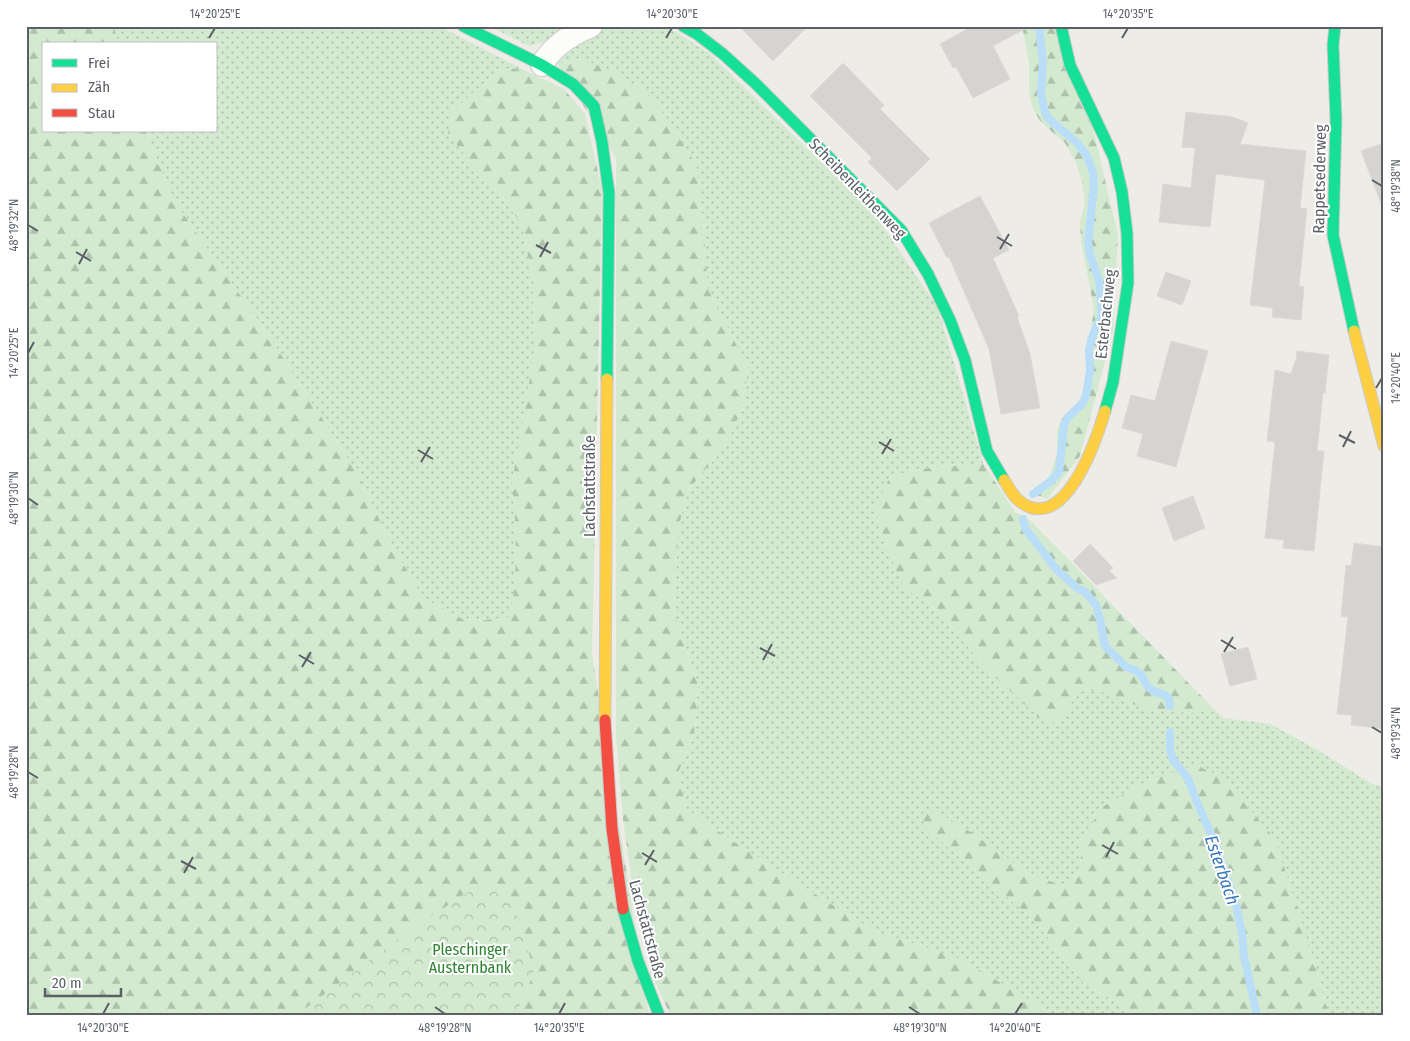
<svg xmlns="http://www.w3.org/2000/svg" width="1410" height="1041" viewBox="0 0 1410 1041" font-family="'Fira Sans Condensed',sans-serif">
<defs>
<pattern id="grass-dots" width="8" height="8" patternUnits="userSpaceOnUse" patternTransform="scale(1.25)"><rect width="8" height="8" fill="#d3ead0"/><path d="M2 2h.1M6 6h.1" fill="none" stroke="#aec1ad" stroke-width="1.8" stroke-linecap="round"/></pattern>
<pattern id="forest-firs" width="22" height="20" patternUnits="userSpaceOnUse" patternTransform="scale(1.25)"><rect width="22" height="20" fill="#d3ead0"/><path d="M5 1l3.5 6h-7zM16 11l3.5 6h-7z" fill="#aec1ad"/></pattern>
<pattern id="park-crowns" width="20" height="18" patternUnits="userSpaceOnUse" patternTransform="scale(1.25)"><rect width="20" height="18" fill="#d3ead0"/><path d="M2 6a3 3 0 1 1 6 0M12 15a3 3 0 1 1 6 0" fill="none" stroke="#aec1ad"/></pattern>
</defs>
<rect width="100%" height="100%" fill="#edece7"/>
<g fill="url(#grass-dots)">
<polygon points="114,26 439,26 520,68 502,70 476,90 451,113 468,159 492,183 522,225 533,282 534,352 521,433 512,481 516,534 515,585 510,618 468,622 423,598 387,536 359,476 267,333 174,201 146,131 216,131 216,44 118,44"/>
<polygon points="489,26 580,26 559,37 529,46"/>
<polygon points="610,26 661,26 678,33 710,54 875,215 938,308 983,463 912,470 903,586 941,614 988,671 1069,707 1078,690 1100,691 1143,708 1191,713 1212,707 1223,718 1270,724 1316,749 1372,784 1384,786 1384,1015 1329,1015 1309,944 1082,837 1080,870 1065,886 1030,875 972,833 928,830 1035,921 1084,984 1119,1003 1130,1015 1055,1015 961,959 873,930 767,864 687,810 678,773 694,734 698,684 674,613 678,529 688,490 722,450 742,410 748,368 708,289 703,221 696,165 557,63 558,54 593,33"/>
</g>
<g fill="url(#forest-firs)">
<polygon points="26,26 114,26 118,44 44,44 44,131 146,131 174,201 267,333 359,476 387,536 423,598 468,622 510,617 515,585 516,534 512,481 521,433 534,352 533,282 522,225 492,183 468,159 448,134 451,113 476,90 502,70 520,68 564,89 585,114 602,190 592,654 649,1015 516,1015 534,971 509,891 473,889 406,933 297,1015 26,1015"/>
<polygon points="1022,26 1054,26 1093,129 1118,235 1113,331 1080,456 1047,499 1030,492 1042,484 1050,475 1057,454 1057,430 1062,418 1074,408 1082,395 1087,368 1086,350 1090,336 1094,309 1081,242 1080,221 1085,204 1082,182 1076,162 1065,143 1041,122 1033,110 1029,92 1029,62"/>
<polygon points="582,59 610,70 646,92 668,119 696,165 703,221 708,289 748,368 742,410 722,450 688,490 678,529 674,613 698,684 694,734 678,773 687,810 767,864 873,930 961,959 1055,1015 670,1015 651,972 634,897 623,819 616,736 616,158 557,63"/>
<polygon points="983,463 1015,512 1031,521 1212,707 1191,713 1143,708 1100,691 1078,690 1069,707 1057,723 1045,723 988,671 941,614 903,586 879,531 876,506 890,477 912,470"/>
<polygon points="1196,765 1223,778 1275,839 1309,944 1329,1015 1130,1015 1119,1003 1084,984 1035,921 928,830 921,815 936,811 972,833 1030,875 1065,886 1080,870 1082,837 1104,806 1150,779"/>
</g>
<polygon fill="url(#park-crowns)" points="473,889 509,890 534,971 516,1015 297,1015 406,933"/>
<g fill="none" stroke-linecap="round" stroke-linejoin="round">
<g stroke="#badef8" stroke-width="8">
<polyline points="1033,494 1051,481 1059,472 1064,425 1068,417 1082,404 1086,396 1090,371 1089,350 1092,337 1102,314 1099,280 1090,255 1088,242 1094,186 1093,173 1087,156 1077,143 1047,117 1044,108 1041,94 1043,62 1039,26"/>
<polyline points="1023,519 1025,528 1056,569 1077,588 1085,592 1096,605 1100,619 1105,646 1126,667 1135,670 1142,676 1147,686 1155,692 1163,694 1169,698 1170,706"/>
<polyline points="1170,732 1170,749 1173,760 1188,778 1196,800 1215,843 1236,905 1242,933 1244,956 1257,1015"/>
</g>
</g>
<g fill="#d5d4d1" stroke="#dcdad6">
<polygon points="739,26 808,26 773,61"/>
<polygon points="973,26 1031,26 993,46 1010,79 973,98 956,67 953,68 940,44"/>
<polygon points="843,63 884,105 880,109 930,159 897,191 868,162 872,158 810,96"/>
<polygon points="1186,112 1233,117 1248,123 1240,144 1306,151 1300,208 1307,209 1299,286 1304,287 1301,320 1272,317 1273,308 1250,305 1265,180 1216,174 1210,227 1159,222 1163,184 1191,188 1195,148 1182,147"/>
<polygon points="1384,143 1384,205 1382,206 1361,151"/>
<polygon points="980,196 1009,250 993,258 1019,316 1017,317 1030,354 1040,408 1001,414 989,349 949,257 947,258 929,223"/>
<polygon points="1166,272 1191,281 1182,305 1157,296"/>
<polygon points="1171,341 1208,351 1176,467 1137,456 1143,434 1122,428 1131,395 1155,401"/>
<polygon points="1297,351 1329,355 1325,393 1323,393 1317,451 1324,451 1314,551 1283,548 1284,540 1265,538 1275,442 1267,441 1275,370 1291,374 1295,361 1296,361"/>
<polygon points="1193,496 1205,528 1174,541 1162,508"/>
<polygon points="1354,543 1384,547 1384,729 1351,725 1352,715 1337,714 1348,617 1341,616 1346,565 1351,566"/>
<polygon points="1090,544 1113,568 1109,571 1117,578 1096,585 1073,561"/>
<polygon points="1248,647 1257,679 1230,686 1221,654"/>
</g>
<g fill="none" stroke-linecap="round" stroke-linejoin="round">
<defs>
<path id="street" d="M 542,65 C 552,46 572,34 591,26"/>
<g id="fast">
<polyline points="463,26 542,65 573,84 594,106 602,142 609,193 607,379"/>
<polyline points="683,26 697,34 723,54 756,84 901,230 928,274 950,320 965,360 987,451 1004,480"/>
<polyline points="1061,26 1070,65 1114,158 1122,192 1127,233 1128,283 1113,382 1105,411"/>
<polyline points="1335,26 1333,45 1336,120 1333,235 1354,331"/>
<polyline points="623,909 638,961 659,1015"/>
</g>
<g id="slow">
<polyline points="1354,331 1384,446"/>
<path d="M 1004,480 C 1008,486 1012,494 1017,499 C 1063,540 1096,441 1105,411"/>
<polyline points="605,720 607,379"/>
</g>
<polyline id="jam" points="605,720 612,829 623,909"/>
</defs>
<use href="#street" stroke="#c9c9c8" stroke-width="24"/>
<use href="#fast" stroke="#c9cac9" stroke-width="13"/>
<use href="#slow" stroke="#c9cac9" stroke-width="13"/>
<use href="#jam" stroke="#c9cac9" stroke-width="13"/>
<use href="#street" stroke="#fcfcfb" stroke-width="22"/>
<use href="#fast" stroke="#16e098" stroke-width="11"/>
<use href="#slow" stroke="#ffcf43" stroke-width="11"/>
<use href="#jam" stroke="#f24e42" stroke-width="11"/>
</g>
<path fill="none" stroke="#5c6066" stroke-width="2" d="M 209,38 L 215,28M 666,38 L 672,28M 1122,38 L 1128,28M 1372,180 L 1382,186M 28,225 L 38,231M 997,237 L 1012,246M 536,245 L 551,253M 1000,249 L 1009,234M 76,252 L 91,261M 540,257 L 548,242M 79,264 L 87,249M 28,353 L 34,342M 1376,388 L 1382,378M 1339,435 L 1355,443M 879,442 L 894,451M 1343,447 L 1351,431M 418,450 L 433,459M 882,454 L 891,439M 421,462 L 430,447M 28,498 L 38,505M 1221,640 L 1236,649M 760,648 L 775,656M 1224,652 L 1233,637M 299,655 L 314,664M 763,660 L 772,644M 302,667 L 311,652M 1372,727 L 1382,733M 28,772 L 38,778M 1102,845 L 1118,854M 642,853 L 657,862M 1106,857 L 1114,842M 181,861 L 196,869M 645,865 L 654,850M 184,873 L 193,857M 435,1007 L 445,1014M 909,1007 L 920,1014M 103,1014 L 109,1003M 559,1014 L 565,1003M 1015,1014 L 1022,1003"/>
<g text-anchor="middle" stroke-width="4" stroke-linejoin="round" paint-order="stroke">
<g font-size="16" fill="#5c6066" stroke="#fff">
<text transform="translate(1319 179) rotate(-89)" y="6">Rappetsederweg</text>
<text transform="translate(858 188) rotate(46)" y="6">Scheibenleithenweg</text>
<text transform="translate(1105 314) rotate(-84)" y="6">Esterbachweg</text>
<text transform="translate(589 486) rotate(-90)" y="6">Lachstattstraße</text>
<text transform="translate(648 929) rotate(75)" y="6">Lachstattstraße</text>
</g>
<g font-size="16" fill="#2d8430" stroke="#fff">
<text x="470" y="955">Pleschinger<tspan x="470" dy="18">Austernbank</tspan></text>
</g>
<g font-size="18" font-style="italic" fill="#3878bb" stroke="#fff">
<text transform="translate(1222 870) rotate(71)" y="6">Esterbach</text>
</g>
</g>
<rect width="1410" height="1041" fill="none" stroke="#ffffff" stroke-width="55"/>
<rect x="42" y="42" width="175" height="90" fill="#ffffff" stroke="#bebfc2"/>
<rect x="52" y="59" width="25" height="8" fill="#16e098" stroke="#bebfc2"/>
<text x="88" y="68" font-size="15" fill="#5c6066">Frei</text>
<rect x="52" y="84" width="25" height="8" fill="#ffcf43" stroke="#bebfc2"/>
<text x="88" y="92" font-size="15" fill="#5c6066">Zäh</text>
<rect x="52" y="109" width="25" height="8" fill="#f24e42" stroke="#bebfc2"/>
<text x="88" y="118" font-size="15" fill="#5c6066">Stau</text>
<path d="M45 988v8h76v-8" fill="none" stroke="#5c6066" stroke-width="2.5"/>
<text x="52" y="988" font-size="15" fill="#5c6066" stroke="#ffffff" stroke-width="4" paint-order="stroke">20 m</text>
<rect x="28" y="28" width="1354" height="986" fill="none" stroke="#5c6066" stroke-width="2"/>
<g font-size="12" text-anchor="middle" fill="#5c6066">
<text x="215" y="18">14°20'25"E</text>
<text x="672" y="18">14°20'30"E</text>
<text x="1128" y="18">14°20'35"E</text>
<text transform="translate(1396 186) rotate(-90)" y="4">48°19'38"N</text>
<text transform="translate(14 225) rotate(-90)" y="4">48°19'32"N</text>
<text transform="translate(14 353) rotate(-90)" y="4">14°20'25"E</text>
<text transform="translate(1396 378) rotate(-90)" y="4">14°20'40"E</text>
<text transform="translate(14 498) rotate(-90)" y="4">48°19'30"N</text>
<text transform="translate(1396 733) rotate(-90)" y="4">48°19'34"N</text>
<text transform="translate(14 772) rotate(-90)" y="4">48°19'28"N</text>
<text x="103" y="1032">14°20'30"E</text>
<text x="445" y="1032">48°19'28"N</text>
<text x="559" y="1032">14°20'35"E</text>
<text x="920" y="1032">48°19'30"N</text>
<text x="1015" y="1032">14°20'40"E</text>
</g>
</svg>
